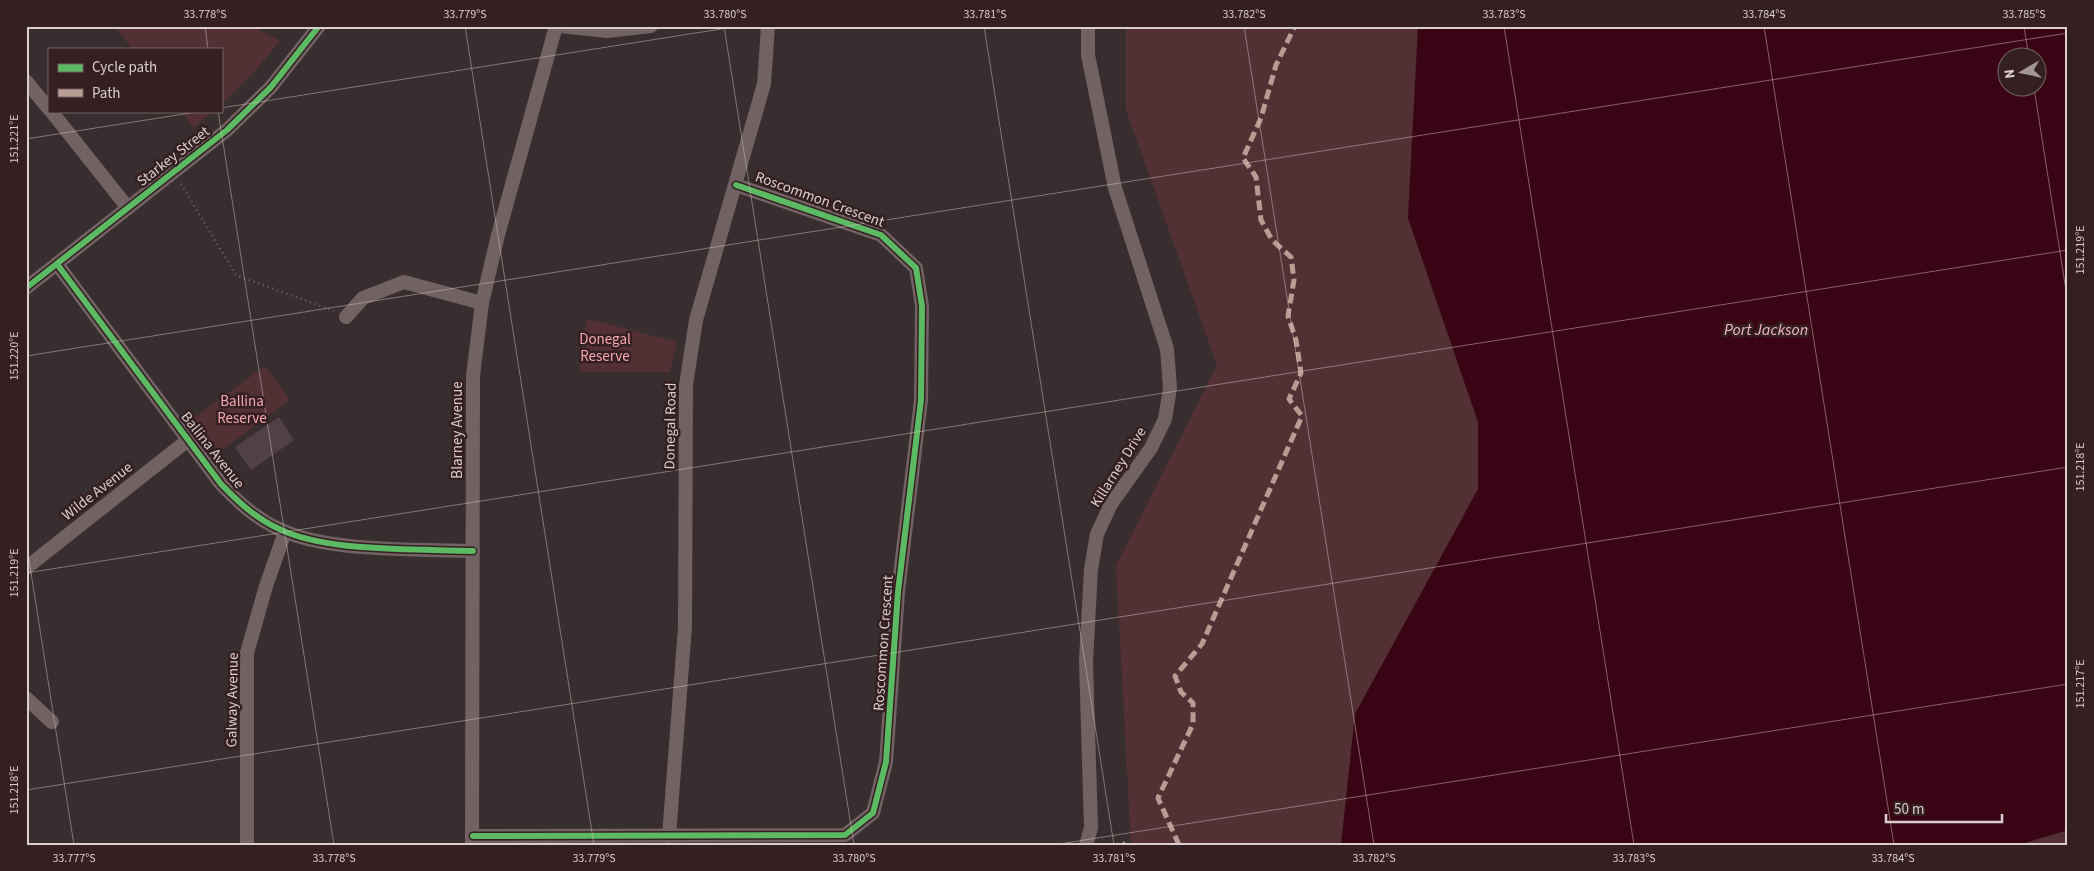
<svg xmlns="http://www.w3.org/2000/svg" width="2094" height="871" viewBox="0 0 2094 871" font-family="'Source Sans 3',sans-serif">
<rect width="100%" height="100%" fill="#392e2f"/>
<g fill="#533034">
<polygon points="115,26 251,26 280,41 253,73 221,105 221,49 132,49"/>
<polygon points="1126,26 1418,26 1408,218 1478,422 1478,490 1355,714 1341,845 1131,845 1116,566 1217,365 1126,110"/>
<polygon points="181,111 213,111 194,128"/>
<polygon points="588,319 677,342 670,372 580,372 581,343"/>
<polygon points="265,366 290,400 219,452 194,418"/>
<polygon points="2068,830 2068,845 2018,845"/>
</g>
<path fill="#390514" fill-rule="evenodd" d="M 1418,26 L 2068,26 L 2068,830 L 2018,845 L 1341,845 L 1355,714 L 1478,489 L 1478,422 L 1408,218 ZM 2006,58 L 2036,58 L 2036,88 L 2006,88 Z"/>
<polygon fill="#524144" points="279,417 294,440 251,470 235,447"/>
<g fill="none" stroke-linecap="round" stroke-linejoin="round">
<polyline stroke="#706465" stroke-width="2.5" stroke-dasharray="1 4" stroke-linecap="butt" points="181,184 236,275 334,311"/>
<g stroke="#726264" stroke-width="14">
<polyline points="560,26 607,31 651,26"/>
<polyline points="26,81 49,109"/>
<polyline points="51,111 128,208"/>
<path d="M 57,264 L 221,484 C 240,504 260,522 286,532 C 335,552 418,549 473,551"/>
<polyline points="26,288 227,130 271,87 319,26"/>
<polyline points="346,317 363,298 404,282 482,303"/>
<polyline points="26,568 188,440"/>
<polyline points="26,698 52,722"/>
<polyline points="473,836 845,835 873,813 886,762 898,592 921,400 922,306 916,268 881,235 736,185"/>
<polyline points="669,836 685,627 686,385 696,320 764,84 768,26"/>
<polyline points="472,844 473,376 482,303 498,235 556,26"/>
<polyline points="247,845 247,653 266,586 285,532"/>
<polyline points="1086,845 1091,828 1086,661 1091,569 1097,534 1111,504 1151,448 1165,419 1170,388 1167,349 1115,188 1088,55 1088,26"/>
</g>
<g stroke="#b99d93" stroke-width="5" stroke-dasharray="10 5" stroke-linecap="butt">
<polyline points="1122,843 1124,845"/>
<polyline points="1179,845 1158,798 1193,724 1193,703 1181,692 1175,676 1202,644 1302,416 1289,399 1301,373 1296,340 1288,316 1294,280 1291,257 1272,240 1261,220 1256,177 1243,158 1261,118 1276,65 1295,26"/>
</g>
<defs>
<g id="cycleway">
<path d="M 57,264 L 221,484 C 240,504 260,522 286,532 C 335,552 418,549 473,551"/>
<polyline points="26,288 227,130 271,87 319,26"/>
<polyline points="473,836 845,835 873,813 886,762 898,592 921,400 922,306 916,268 881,235 736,185"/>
</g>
</defs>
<use href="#cycleway" stroke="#341f22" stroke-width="9"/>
<use href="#cycleway" stroke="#5cba63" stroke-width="6"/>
</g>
<path fill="none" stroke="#dccecf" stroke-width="1" stroke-opacity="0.45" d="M 205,26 L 208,49M 465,26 L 594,845M 724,26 L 854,845M 984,26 L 1114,845M 1244,26 L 1374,845M 1504,26 L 1634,845M 1764,26 L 1894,845M 2024,26 L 2029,58M 2034,88 L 2068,303M 221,108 L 740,26M 218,111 L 334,845M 26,139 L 203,111M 26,356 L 2068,33M 26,541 L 74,845M 26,573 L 2068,250M 26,790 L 2068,467M 1053,845 L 2068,684"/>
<g text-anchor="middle" stroke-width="5" stroke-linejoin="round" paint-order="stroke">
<g font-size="15" fill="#dccecf" stroke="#341f22">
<text transform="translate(173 156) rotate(-38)" y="5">Starkey Street</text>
<text transform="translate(820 199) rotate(20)" y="5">Roscommon Crescent</text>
<text transform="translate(670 426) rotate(-89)" y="5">Donegal Road</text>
<text transform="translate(457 430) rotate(-90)" y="5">Blarney Avenue</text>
<text transform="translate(213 450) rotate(52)" y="5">Ballina Avenue</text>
<text transform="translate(1118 467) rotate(-58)" y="5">Killarney Drive</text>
<text transform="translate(97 491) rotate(-38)" y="5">Wilde Avenue</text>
<text transform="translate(883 643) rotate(-86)" y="5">Roscommon Crescent</text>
<text transform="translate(232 700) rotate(-89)" y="5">Galway Avenue</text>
</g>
<g font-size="15" fill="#f5a6b0" stroke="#341f22">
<text x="605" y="344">Donegal<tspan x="605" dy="17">Reserve</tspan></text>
<text x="242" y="406">Ballina<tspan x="242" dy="17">Reserve</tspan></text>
</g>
<g font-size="16" font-style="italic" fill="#f3b8be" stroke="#341f22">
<text x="1766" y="335">Port Jackson</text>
</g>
</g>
<rect width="2094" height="871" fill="none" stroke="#341f22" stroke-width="55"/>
<rect x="48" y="48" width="175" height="65" fill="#341f22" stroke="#776567"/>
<rect x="58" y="64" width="25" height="8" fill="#5cba63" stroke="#776567"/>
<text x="92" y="72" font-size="15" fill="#dccecf">Cycle path</text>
<rect x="58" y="89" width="25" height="8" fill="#b99d93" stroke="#776567"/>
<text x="92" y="98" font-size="15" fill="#dccecf">Path</text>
<g transform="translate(2022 72) rotate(261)"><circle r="24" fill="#341f22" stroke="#776567"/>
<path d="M0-4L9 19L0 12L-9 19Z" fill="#a39697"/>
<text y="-8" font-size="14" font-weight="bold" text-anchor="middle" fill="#dccecf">N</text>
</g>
<path d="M1886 814v8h116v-8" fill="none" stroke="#dccecf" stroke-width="2.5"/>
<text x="1894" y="814" font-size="15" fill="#dccecf" stroke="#341f22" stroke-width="4" paint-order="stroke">50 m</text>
<rect x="28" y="28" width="2038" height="816" fill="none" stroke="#dccecf" stroke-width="2"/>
<g font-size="12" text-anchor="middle" fill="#dccecf">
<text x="205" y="18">33.778°S</text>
<text x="465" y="18">33.779°S</text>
<text x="725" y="18">33.780°S</text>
<text x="985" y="18">33.781°S</text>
<text x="1244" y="18">33.782°S</text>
<text x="1504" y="18">33.783°S</text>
<text x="1764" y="18">33.784°S</text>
<text x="2024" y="18">33.785°S</text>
<text transform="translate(14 139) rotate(-90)" y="4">151.221°E</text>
<text transform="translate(2080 250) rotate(-90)" y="4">151.219°E</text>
<text transform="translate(14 356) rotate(-90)" y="4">151.220°E</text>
<text transform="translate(2080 467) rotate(-90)" y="4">151.218°E</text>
<text transform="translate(14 573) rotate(-90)" y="4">151.219°E</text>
<text transform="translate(2080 684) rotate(-90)" y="4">151.217°E</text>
<text transform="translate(14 790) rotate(-90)" y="4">151.218°E</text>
<text x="74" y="862">33.777°S</text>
<text x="334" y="862">33.778°S</text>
<text x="594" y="862">33.779°S</text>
<text x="854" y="862">33.780°S</text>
<text x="1114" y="862">33.781°S</text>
<text x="1374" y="862">33.782°S</text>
<text x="1634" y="862">33.783°S</text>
<text x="1893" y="862">33.784°S</text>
</g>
</svg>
